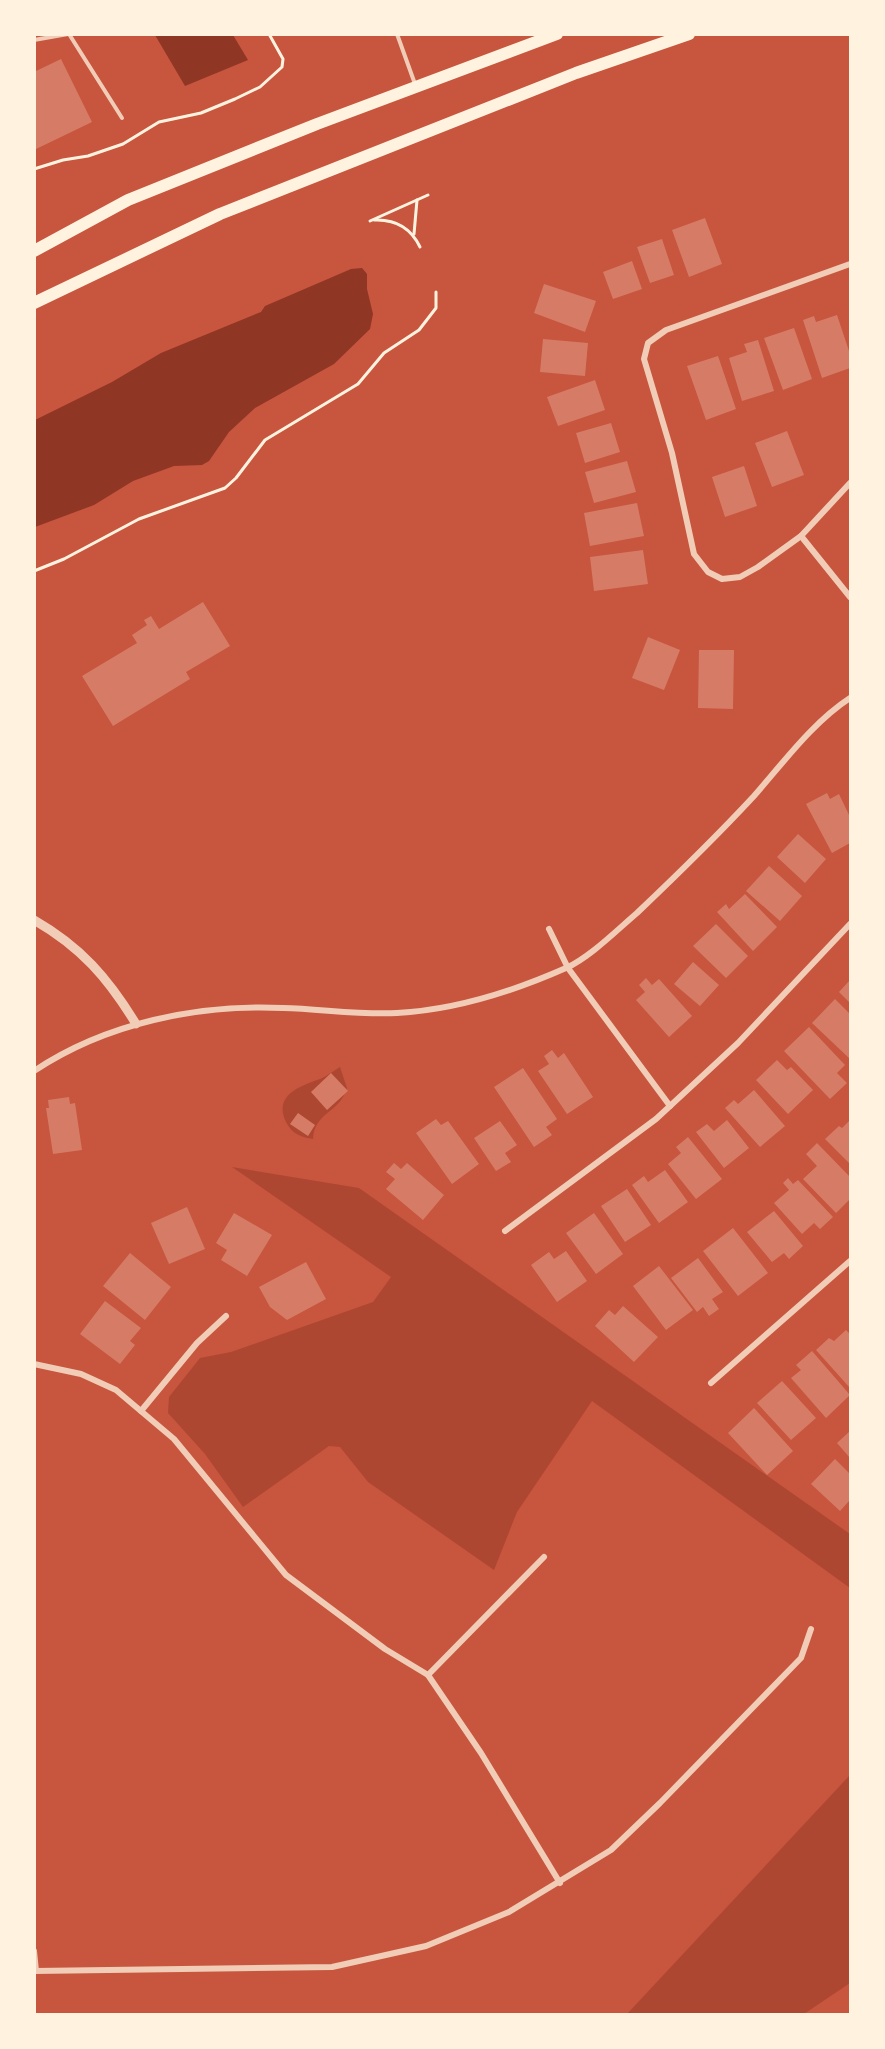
<svg xmlns="http://www.w3.org/2000/svg" width="885" height="2049" viewBox="0 0 885 2049" font-family="Montserrat,sans-serif">
<rect width="100%" height="100%" fill="#c8553d"/>
<g fill="#ae4732">
<path d="M 340,1067 L 347,1088 C 339,1114 315,1111 313,1139 C 301,1137 292,1134 286,1122 C 273,1095 300,1086 320,1079 C 327,1076 333,1071 340,1067 Z"/>
<polygon points="232,1167 359,1188 850,1534 850,1588 592,1401 517,1512 494,1570 368,1482 340,1447 329,1446 243,1507 205,1454 168,1413 169,1397 200,1358 231,1352 373,1302 391,1277"/>
<polygon points="850,1775 850,1983 804,2014 627,2014"/>
</g>
<g fill="#8f3625">
<polygon points="155,35 233,35 248,60 185,86"/>
<polygon points="362,268 367,274 367,289 373,314 370,329 334,364 255,408 229,432 209,461 202,465 174,466 133,481 94,505 35,527 35,420 112,382 161,353 261,312 265,306 351,269"/>
</g>
<g fill="#d67c66">
<polygon points="61,59 92,122 34,150 34,72"/>
<polygon points="705,218 722,264 689,277 672,230"/>
<polygon points="662,239 674,275 650,283 637,247"/>
<polygon points="632,261 642,289 613,299 603,272"/>
<polygon points="544,284 596,301 585,332 534,313"/>
<polygon points="837,315 850,354 850,368 822,378 803,320 814,316 816,322"/>
<polygon points="794,328 812,379 783,390 764,338"/>
<polygon points="543,339 588,343 585,376 540,372"/>
<polygon points="758,340 774,391 742,401 729,358 747,352 744,344"/>
<polygon points="718,356 736,409 706,420 687,366"/>
<polygon points="595,380 605,410 558,426 547,397"/>
<polygon points="611,423 620,452 585,463 576,433"/>
<polygon points="787,431 804,475 772,487 755,443"/>
<polygon points="627,461 636,492 594,503 585,472"/>
<polygon points="744,466 757,506 725,517 712,477"/>
<polygon points="637,503 644,536 590,546 584,513"/>
<polygon points="643,550 648,584 594,591 590,557"/>
<polygon points="203,602 230,646 186,672 190,679 113,726 82,676 137,643 132,635 147,625 144,620 151,616 159,629"/>
<polygon points="648,637 680,650 664,690 632,678"/>
<polygon points="699,650 734,650 733,709 698,708"/>
<polygon points="827,793 830,799 839,794 850,817 850,843 832,853 806,804"/>
<polygon points="798,834 826,859 805,883 777,857"/>
<polygon points="769,866 802,896 780,921 746,891"/>
<polygon points="745,894 777,927 753,951 717,912 726,904 729,909"/>
<polygon points="716,924 748,956 726,978 693,946"/>
<polygon points="693,962 719,985 700,1006 674,984"/>
<polygon points="646,978 652,985 659,979 692,1016 669,1037 636,1000 645,992 639,985"/>
<polygon points="850,980 850,1003 839,992"/>
<polygon points="835,999 850,1014 850,1059 812,1023"/>
<polygon points="809,1027 845,1065 837,1073 847,1083 830,1099 784,1051"/>
<polygon points="552,1050 558,1058 564,1053 593,1097 567,1114 538,1071 549,1064 544,1056"/>
<polygon points="777,1060 787,1070 791,1067 813,1090 788,1114 756,1080"/>
<polygon points="523,1068 557,1119 546,1127 552,1135 534,1147 494,1087"/>
<polygon points="331,1073 348,1091 327,1110 311,1092"/>
<polygon points="754,1090 785,1126 760,1147 725,1108 734,1100 738,1104"/>
<polygon points="69,1097 70,1104 75,1103 82,1150 53,1154 46,1108 49,1108 48,1100"/>
<polygon points="298,1113 315,1125 308,1136 290,1124"/>
<polygon points="436,1119 441,1125 448,1121 479,1164 452,1184 416,1133"/>
<polygon points="727,1120 749,1148 724,1168 696,1132 707,1124 714,1131"/>
<polygon points="500,1121 517,1145 505,1153 511,1162 496,1171 474,1138"/>
<polygon points="849,1121 850,1122 850,1164 825,1139 839,1126 842,1128"/>
<polygon points="688,1137 722,1179 696,1199 668,1164 681,1153 676,1147"/>
<polygon points="817,1143 850,1177 850,1199 836,1213 803,1179 817,1166 806,1154"/>
<polygon points="394,1163 401,1169 407,1163 444,1195 423,1220 386,1189 395,1179 386,1172"/>
<polygon points="665,1170 688,1202 659,1223 632,1185 644,1176 648,1182"/>
<polygon points="788,1178 793,1184 798,1180 833,1217 820,1229 814,1223 802,1234 774,1203 789,1190 783,1183"/>
<polygon points="627,1189 651,1225 625,1242 601,1206"/>
<polygon points="187,1207 205,1249 169,1264 151,1223"/>
<polygon points="774,1211 803,1246 789,1259 784,1253 772,1262 747,1232"/>
<polygon points="234,1213 272,1235 247,1276 221,1260 227,1250 216,1243"/>
<polygon points="594,1213 623,1254 596,1274 566,1233"/>
<polygon points="733,1228 768,1273 738,1296 703,1251"/>
<polygon points="566,1251 587,1281 557,1302 531,1265 549,1252 554,1259"/>
<polygon points="130,1253 171,1287 145,1320 103,1286"/>
<polygon points="698,1258 723,1292 712,1299 719,1309 709,1316 703,1307 697,1312 671,1278"/>
<polygon points="306,1262 326,1299 287,1320 270,1307 259,1287"/>
<polygon points="659,1266 693,1310 666,1330 633,1286"/>
<polygon points="105,1301 141,1328 130,1341 135,1345 120,1364 80,1334"/>
<polygon points="623,1306 658,1337 634,1362 595,1326 609,1310 615,1315"/>
<polygon points="846,1330 850,1334 850,1388 816,1350 829,1338 834,1341"/>
<polygon points="812,1351 850,1395 826,1418 791,1378 801,1370 796,1365"/>
<polygon points="782,1381 816,1418 791,1440 757,1403"/>
<polygon points="754,1408 793,1451 767,1475 728,1433"/>
<polygon points="850,1431 850,1458 837,1443"/>
<polygon points="835,1459 850,1474 850,1500 840,1511 811,1484"/>
</g>
<g fill="none" stroke-linecap="round" stroke-linejoin="round">
<g stroke="#fff3e0" stroke-width="3">
<polyline points="34,169 63,160 88,156 123,144 159,122 201,113 235,99 260,87 282,67 283,59 269,34"/>
<path d="M 374,220 C 396,219 411,228 420,247"/>
<polyline points="370,221 428,195"/>
<polyline points="414,234 417,200"/>
<polyline points="34,571 64,559 139,519 225,488 236,478 265,440 358,384 384,353 419,330 436,308 436,292"/>
</g>
<g stroke="#f1ccb7" stroke-width="4">
<polyline points="69,34 122,118"/>
<polyline points="397,34 415,84"/>
<polyline points="34,40 68,34"/>
</g>
<g stroke="#f1ccb7" stroke-width="6">
<polyline points="850,264 666,330 648,343 644,359 672,453 694,554 708,572 722,579 740,577 758,567 801,536 850,483"/>
<polyline points="801,536 850,597"/>
<polyline points="549,929 568,968 670,1106"/>
<path d="M 34,1071 C 106,1023 198,1004 283,1008 C 322,1009 359,1015 397,1013 C 454,1010 514,991 566,968 C 589,958 617,930 637,913 C 677,875 716,837 754,796 C 783,763 813,722 850,698"/>
<polyline points="505,1231 656,1119 738,1043 850,924"/>
<polyline points="34,1364 81,1374 116,1390 174,1439 286,1575 385,1649 428,1675 481,1753 560,1883"/>
<polyline points="711,1383 850,1261"/>
<polyline points="141,1411 197,1343 226,1316"/>
<polyline points="428,1675 544,1557"/>
<polyline points="34,1951 36,1971"/>
<polyline points="34,1971 332,1967 426,1946 509,1912 611,1850 660,1803 801,1658 811,1629"/>
</g>
<path stroke="#f1ccb7" stroke-width="9" d="M 34,920 C 81,947 108,978 136,1024"/>
<g stroke="#fff3e0" stroke-width="12">
<polyline points="34,251 128,200 317,124 557,34"/>
<polyline points="34,303 220,214 576,73 689,34"/>
</g>
</g>
<rect width="885" height="2049" fill="none" stroke="#fff3e0" stroke-width="72"/>
</svg>
